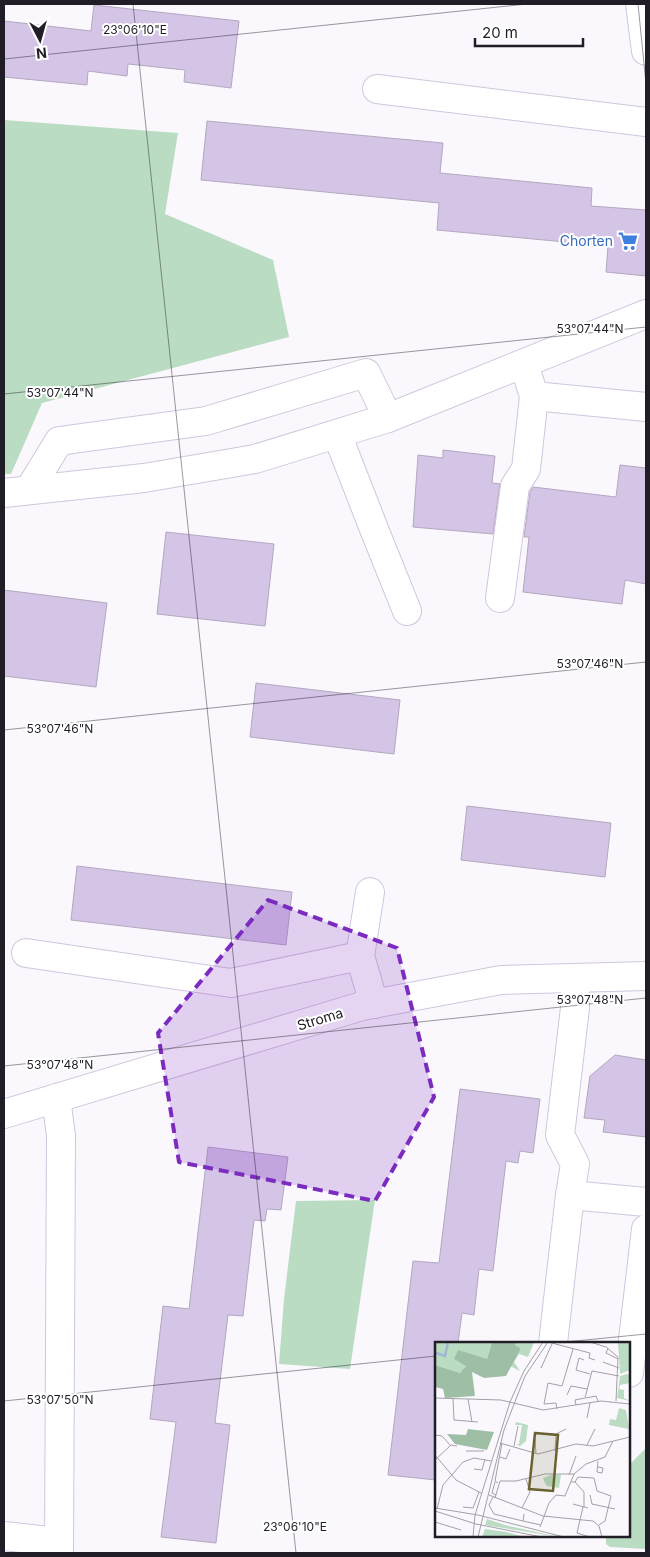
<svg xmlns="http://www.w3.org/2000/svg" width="650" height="1557" viewBox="0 0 650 1557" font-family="Inter,sans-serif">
<rect width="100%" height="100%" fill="#faf8fd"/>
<g fill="#badcc2">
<polygon points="4,120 178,133 165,214 273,260 289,337 42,403 11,474 4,474"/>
<polygon points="375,1200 350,1369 279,1364 284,1299 296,1201"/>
<polygon points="646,1448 646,1549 610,1547 606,1544 606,1536 629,1536 629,1465"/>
</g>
<g fill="#d4c4e6" stroke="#b3a8bf">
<polygon points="94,5 239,21 231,88 184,82 185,70 128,64 127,76 88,71 87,85 4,77 4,21 91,31"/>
<polygon points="207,121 443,143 440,173 592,188 591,206 646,210 646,276 606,272 608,246 437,230 439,203 201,180"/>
<polygon points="443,450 495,456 492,483 500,484 493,534 413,527 418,455 443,458"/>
<polygon points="620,465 646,468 646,584 625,580 622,604 523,592 529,537 524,537 530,492 533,487 616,497"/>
<polygon points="166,532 274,544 265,626 157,614"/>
<polygon points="4,590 107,603 96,687 4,676"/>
<polygon points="256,683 400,700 394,754 250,737"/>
<polygon points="467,806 611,823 605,877 461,860"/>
<polygon points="77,866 292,892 286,945 71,920"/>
<polygon points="615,1055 646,1060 646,1137 603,1132 605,1120 584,1118 590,1076"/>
<polygon points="460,1089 540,1099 533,1153 520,1151 518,1163 506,1161 493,1271 479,1269 474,1315 462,1313 458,1343 436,1343 436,1480 388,1475 413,1261 439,1263"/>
<polygon points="208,1147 288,1157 281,1210 267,1209 265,1221 254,1220 243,1316 228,1315 215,1423 230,1425 216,1543 161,1537 176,1422 150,1419 163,1306 189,1309"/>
</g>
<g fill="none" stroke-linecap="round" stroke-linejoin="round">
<defs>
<g id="minor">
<polyline points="640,4 646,51"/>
<polyline points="377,89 646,122"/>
<polyline points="534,396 646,407"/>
<polyline points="337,434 374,529 407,611"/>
<polyline points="29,490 59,441 206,421 366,373 388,418"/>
<polyline points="4,493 144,478 255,459 388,418 646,314"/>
<polyline points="500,598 515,486 526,469 534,396 524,364"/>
<polyline points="370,892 360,956 374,1004"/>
<polyline points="26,953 231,983 360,956"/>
<polyline points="575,978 575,1008 560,1135 575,1164 570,1195 646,1202"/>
<polyline points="56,1098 61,1136 59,1553"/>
<polyline points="4,1114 362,1006 501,980 646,976"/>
<polyline points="553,1343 570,1195"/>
<polyline points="629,1373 646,1229"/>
<polyline points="4,1536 59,1542"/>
</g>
</defs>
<use href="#minor" stroke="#d1c6dd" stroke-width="30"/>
<use href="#minor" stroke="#fff" stroke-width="28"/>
</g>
<path fill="#7b2cbf" fill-opacity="0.2" stroke="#7b2cbf" stroke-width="4" stroke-dasharray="10 6" stroke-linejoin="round" d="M 268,900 L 397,948 L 434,1097 L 375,1201 L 179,1162 L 158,1033 Z"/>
<path fill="none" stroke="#211d26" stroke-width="1" stroke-opacity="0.45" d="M 133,4 L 296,1553M 638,4 L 646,84M 4,59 L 527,4M 4,394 L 646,327M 4,730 L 646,662M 4,1066 L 646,998M 555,1343 L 646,1334M 4,1401 L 436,1356"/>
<defs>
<symbol id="supermarket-bare" viewBox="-9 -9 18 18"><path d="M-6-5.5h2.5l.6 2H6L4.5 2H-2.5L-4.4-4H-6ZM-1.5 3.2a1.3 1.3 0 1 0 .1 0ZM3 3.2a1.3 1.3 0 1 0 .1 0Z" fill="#3f7fe0" stroke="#fff" stroke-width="2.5" paint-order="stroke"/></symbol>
</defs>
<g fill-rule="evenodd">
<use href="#supermarket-bare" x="614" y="227" width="28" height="28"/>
</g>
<g text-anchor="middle" stroke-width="4" stroke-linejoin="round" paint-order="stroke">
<g font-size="14" fill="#366cbe" stroke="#fff" text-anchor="end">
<text x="613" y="246">Chorten</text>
</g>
<g font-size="14" fill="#211d26" stroke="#fff">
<text transform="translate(320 1019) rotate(-17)" y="5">Stroma</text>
</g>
</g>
<g transform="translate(435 1342)">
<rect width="195" height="195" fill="#faf8fd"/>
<path d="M 0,0 L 57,0 L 52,17 L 31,24 L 25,31 L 0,23 ZM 82,0 L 99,0 L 93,15 L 84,12 L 79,20 L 85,29 L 75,24 L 86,6 L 80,3 ZM 183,0 L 195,0 L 195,28 L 185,32 ZM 192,32 L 195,33 L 195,41 L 185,43 L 184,47 L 189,48 L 189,56 L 195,59 L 182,56 L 185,34 ZM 184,66 L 191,68 L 194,87 L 174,83 L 175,77 L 181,78 ZM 81,80 L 93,83 L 91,99 L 85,104 L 81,102 L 84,102 L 87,83 L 80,83 ZM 119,132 L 126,133 L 124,146 L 112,144 L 109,139 L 108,136 ZM 52,177 L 70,183 L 124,195 L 50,183 ZM 50,187 L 71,190 L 90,195 L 47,195 Z" fill="#badcc2"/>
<path d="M 57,0 L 82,0 L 80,3 L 86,6 L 71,34 L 49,36 L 37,30 L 40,54 L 10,56 L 8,47 L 0,45 L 0,23 L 25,31 L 31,24 L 19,17 L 23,8 L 52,17 ZM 33,87 L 59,90 L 52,108 L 20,102 L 12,92 L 31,93 Z" fill="#9ebfa6"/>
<path fill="none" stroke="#a4b6d6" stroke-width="2.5" d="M 1,11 L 10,14 L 13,0"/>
<path fill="none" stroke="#a3a0a7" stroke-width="1" d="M 113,0 L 155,11 L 154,16 L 160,18M 155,0 L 171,5 L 183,15 L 181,59M 173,6 L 171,11 L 183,17M 149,18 L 144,16 L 141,28 L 155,32M 168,20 L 184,26M 106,26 L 117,2M 132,53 L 136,44 L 152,47M 0,56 L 66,58 L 108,68 L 166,59 L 195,62M 151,56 L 161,54 L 163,59M 18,57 L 19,78 L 43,80M 33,57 L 37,80M 141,63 L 140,58 L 150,56 L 157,29 L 184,34M 122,67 L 121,61 L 109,62 L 113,41 L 127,44 L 138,7M 152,76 L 155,61M 0,80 L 0,93 L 7,94 L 16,104M 100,97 L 101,112M 65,101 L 103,112 L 141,102 L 158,104 L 195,95M 152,103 L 160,87M 79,104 L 83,84M 31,109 L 49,109M 120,109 L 121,92 L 131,87M 0,113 L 21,138 L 46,151M 65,115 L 71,117 L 75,107M 0,118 L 16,103 L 22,104M 163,125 L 168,126 L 167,131 L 162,130 L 163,119M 39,127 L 47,128 L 50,117M 134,133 L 141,114M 60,140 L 57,151 L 61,153M 136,140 L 140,140 L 143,135 L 159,136 L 162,149 L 176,154 L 170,179 L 164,183M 140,140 L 149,150 L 149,165M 63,141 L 60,139 L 67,101M 54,153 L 108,174 L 158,179 L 164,184 L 167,195M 155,153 L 157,162 L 180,167M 58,155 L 54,163 L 59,172 L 88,179 L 89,172M 60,156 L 65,139 L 81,139 L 110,132 L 139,132 L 151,122 L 170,115 L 178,99M 138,162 L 153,166M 28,165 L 38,166 L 44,150M 148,165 L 142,191 L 155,195M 0,166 L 43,173 L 129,195M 87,166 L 95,150 L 91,137M 2,167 L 8,143 L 28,120 L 39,116 L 56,119M 0,169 L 41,182 L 107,195M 88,179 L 106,183M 0,180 L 26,188M 105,185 L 114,161 L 121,153 L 130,154 L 139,132M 38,195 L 40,173 L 75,60 L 89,29 L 108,0M 43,195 L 69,88 L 90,34 L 113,0"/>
<path fill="#69622f" fill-opacity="0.15" stroke="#69622f" stroke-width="2.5" d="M 100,91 L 123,93 L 118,149 L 94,147 Z"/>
<rect width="195" height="195" fill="none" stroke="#211d26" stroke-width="2.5"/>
</g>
<g font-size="12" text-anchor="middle" fill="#211d26" stroke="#fff" stroke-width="4" stroke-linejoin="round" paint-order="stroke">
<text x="135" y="34">23°06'10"E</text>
<text x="590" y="333">53°07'44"N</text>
<text x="60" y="397">53°07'44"N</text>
<text x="590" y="668">53°07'46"N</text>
<text x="60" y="733">53°07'46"N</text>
<text x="590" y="1004">53°07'48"N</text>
<text x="60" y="1069">53°07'48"N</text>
<text x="60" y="1404">53°07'50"N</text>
<text x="295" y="1531">23°06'10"E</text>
</g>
<rect width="650" height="1557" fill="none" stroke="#211d26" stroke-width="10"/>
<g transform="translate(40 40) rotate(174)" stroke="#ffffff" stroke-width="4" paint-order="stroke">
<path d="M0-4L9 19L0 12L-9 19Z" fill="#211d26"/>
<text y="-8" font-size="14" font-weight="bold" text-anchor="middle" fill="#211d26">N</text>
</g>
<path d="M475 38v8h108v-8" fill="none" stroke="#211d26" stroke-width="2.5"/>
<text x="482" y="38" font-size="15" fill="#211d26" stroke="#ffffff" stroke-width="4" paint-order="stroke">20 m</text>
</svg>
